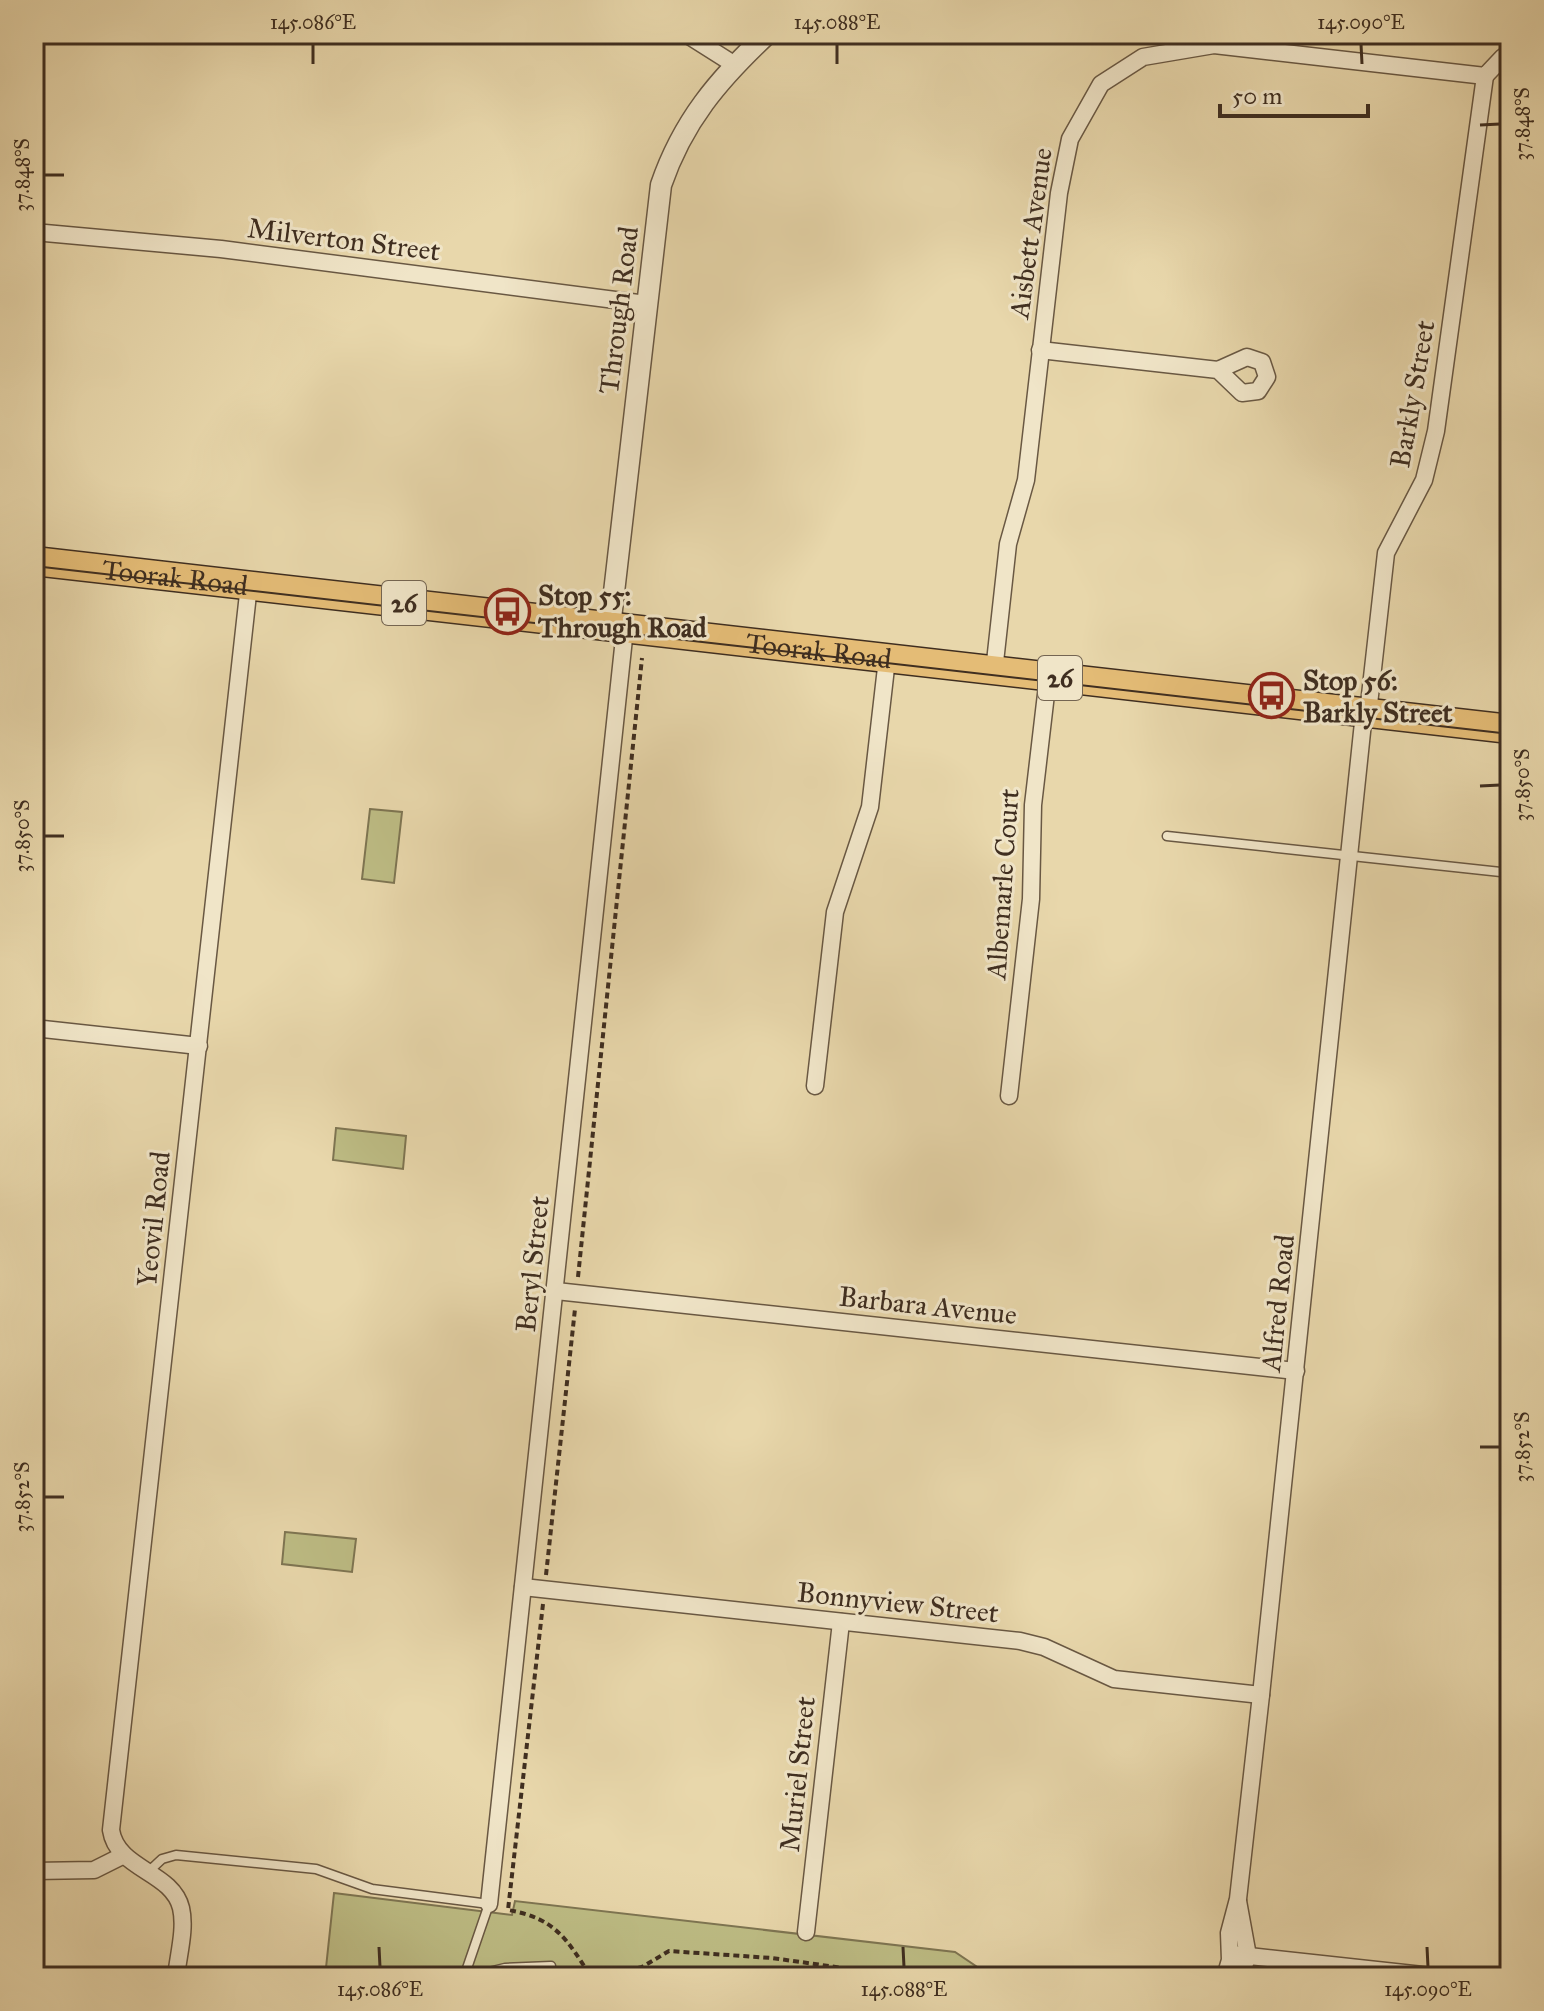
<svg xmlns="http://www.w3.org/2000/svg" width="1544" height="2011" viewBox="0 0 1544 2011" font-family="'IM FELL Great Primer',serif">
<rect width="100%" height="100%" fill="#e8d7ab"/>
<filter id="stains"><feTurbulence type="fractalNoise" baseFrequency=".0025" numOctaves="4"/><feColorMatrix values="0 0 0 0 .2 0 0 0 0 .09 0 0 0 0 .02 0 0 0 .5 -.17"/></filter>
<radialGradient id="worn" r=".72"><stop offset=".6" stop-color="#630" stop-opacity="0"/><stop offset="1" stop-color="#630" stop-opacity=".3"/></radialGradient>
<g fill="#bdbc84" stroke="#7e7552" stroke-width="2">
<polygon points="34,764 43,765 34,835"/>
<polygon points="370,809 402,812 394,883 362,879"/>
<polygon points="336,1128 406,1136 403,1169 333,1160"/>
<polygon points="285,1532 356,1539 352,1572 282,1564"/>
<polygon points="334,1893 512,1915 515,1901 955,1952 992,1977 325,1977"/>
</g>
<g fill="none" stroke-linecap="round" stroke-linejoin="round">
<defs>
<g id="service">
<polyline points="1167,836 1510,873"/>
<polyline points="147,1873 162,1859 176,1855 316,1869 372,1889 489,1904 464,1977"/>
<polyline points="468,1977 505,1968 551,1966"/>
</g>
<g id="minor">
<polyline points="686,34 735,65"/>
<polyline points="34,232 221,249 646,304"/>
<polyline points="1040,350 1218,370 1247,357 1262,362 1267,377 1258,391 1242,393 1218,370"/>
<polyline points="994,671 1008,544 1026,480 1059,193 1070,139 1101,84 1143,57 1214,45 1485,76 1503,57"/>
<polyline points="1368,713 1386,553 1424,480 1436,431 1485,76"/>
<polyline points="34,1028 199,1046"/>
<polyline points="815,1086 835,912 870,807 887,659"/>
<polyline points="1009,1096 1031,899 1033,805 1048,677"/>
<polyline points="556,1291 1296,1371"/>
<polyline points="523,1587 1020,1641 1044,1647 1114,1679 1261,1695"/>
<polyline points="34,1871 94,1870 124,1855"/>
<polyline points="1238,1901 1248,1956 1239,1977"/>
<polyline points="489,1904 625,629"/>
<polyline points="806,1932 841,1622"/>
<polyline points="1231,1954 1441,1977"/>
<path d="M 176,1977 C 178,1956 186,1929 181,1908 C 172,1871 117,1870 111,1830 L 249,585"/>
<polyline points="1225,1977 1230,1960 1229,1933 1238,1899 1261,1695 1364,713"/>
</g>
<path id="tertiary" d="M 610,627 L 661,185 C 683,121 718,80 767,34"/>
<g id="trunk">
<path id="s1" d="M 34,561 L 1510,729"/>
</g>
</defs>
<use href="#service" stroke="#695843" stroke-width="11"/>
<use href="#minor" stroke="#695843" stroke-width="19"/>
<use href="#tertiary" stroke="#695843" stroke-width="23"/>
<use href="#trunk" stroke="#3f2e20" stroke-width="31"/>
<g stroke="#3f2e20" stroke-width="4" stroke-dasharray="6 4" stroke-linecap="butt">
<polyline points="578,1277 642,658"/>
<polyline points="546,1575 575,1309"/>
<path d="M 543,1604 L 508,1910 C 555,1918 567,1939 591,1977"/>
<polyline points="599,1977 642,1967 669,1951 772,1958 907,1977"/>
</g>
<use href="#service" stroke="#f0e5c8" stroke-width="8"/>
<use href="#minor" stroke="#f0e5c8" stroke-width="16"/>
<use href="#tertiary" stroke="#f0e5c8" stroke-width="20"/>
<use href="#trunk" stroke="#e4bc76" stroke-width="28"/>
<polyline stroke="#3f2e20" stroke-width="2" points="34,566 1510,734"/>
</g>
<path fill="none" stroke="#3f2e20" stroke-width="3" d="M 313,44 L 313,64M 837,44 L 837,64M 1361,44 L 1362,64M 1480,125 L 1500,124M 44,175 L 64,175M 1480,786 L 1500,785M 44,836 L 64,836M 1480,1447 L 1500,1447M 44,1497 L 64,1497M 379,1947 L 380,1967M 903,1947 L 904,1967M 1427,1947 L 1428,1967"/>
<defs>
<symbol id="bus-ring" viewBox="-11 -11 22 22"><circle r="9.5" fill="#f0e5c8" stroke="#8f2418" stroke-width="1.5"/><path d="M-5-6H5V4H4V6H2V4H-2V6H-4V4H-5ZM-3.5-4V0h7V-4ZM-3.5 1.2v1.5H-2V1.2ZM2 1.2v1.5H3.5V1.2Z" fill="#8f2418"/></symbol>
</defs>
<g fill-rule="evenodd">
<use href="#bus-ring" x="482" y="586" width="51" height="51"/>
<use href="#bus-ring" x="1246" y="670" width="51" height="51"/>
</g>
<g text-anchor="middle" stroke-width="6" stroke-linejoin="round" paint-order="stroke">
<g fill="#f0e5c8" stroke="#746552" stroke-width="2">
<rect x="382" y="581" width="44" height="44" rx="6"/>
<rect x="1038" y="656" width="44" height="44" rx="6"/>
</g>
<g font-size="26" font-weight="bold" fill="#3f2e20">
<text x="404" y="612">26</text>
<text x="1060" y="687">26</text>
</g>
<g font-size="28" fill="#3f2e20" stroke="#f0e5c8">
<text transform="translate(1030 233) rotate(-82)" y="10">Aisbett Avenue</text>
<text transform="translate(344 239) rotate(7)" y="10">Milverton Street</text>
<text transform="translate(618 310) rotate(-83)" y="10">Through Road</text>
<text transform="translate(1412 394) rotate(-80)" y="10">Barkly Street</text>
<text dy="10" stroke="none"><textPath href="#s1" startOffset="142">Toorak Road</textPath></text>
<text dy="10" stroke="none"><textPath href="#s1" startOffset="790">Toorak Road</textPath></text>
<text transform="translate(1002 884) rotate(-86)" y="10">Albemarle Court</text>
<text transform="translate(153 1219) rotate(-84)" y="10">Yeovil Road</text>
<text transform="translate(532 1264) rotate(-84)" y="10">Beryl Street</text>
<text transform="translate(1277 1303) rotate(-84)" y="10">Alfred Road</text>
<text transform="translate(928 1305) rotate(6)" y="10">Barbara Avenue</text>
<text transform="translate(898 1602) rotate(6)" y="10">Bonnyview Street</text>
<text transform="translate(797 1774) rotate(-84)" y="10">Muriel Street</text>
</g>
<g font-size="28" font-weight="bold" fill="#3f2e20" stroke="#f0e5c8" text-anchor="start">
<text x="538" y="605">Stop 55:<tspan x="538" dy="32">Through Road</tspan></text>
<text x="1303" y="690">Stop 56:<tspan x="1303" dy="32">Barkly Street</tspan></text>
</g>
</g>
<rect width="1544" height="2011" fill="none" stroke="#e8d7ab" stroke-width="88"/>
<path d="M1220 104v12h148v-12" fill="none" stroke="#3f2e20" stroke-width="4"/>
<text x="1232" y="104" font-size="24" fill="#3f2e20" stroke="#f0e5c8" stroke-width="6" paint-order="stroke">50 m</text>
<rect x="44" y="44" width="1456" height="1923" fill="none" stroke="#3f2e20" stroke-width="3"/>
<g font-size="20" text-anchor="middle" fill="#3f2e20">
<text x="313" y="29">145.086°E</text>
<text x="837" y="29">145.088°E</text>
<text x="1361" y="29">145.090°E</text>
<text transform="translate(1522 124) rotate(-90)" y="7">37.848°S</text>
<text transform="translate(22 175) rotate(-90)" y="7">37.848°S</text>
<text transform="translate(1522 785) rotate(-90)" y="7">37.850°S</text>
<text transform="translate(22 836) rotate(-90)" y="7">37.850°S</text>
<text transform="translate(1522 1447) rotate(-90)" y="7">37.852°S</text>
<text transform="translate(22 1497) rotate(-90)" y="7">37.852°S</text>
<text x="380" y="1996">145.086°E</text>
<text x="904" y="1996">145.088°E</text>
<text x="1428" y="1996">145.090°E</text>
</g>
<rect width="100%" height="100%" filter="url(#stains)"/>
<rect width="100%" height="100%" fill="url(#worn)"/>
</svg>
